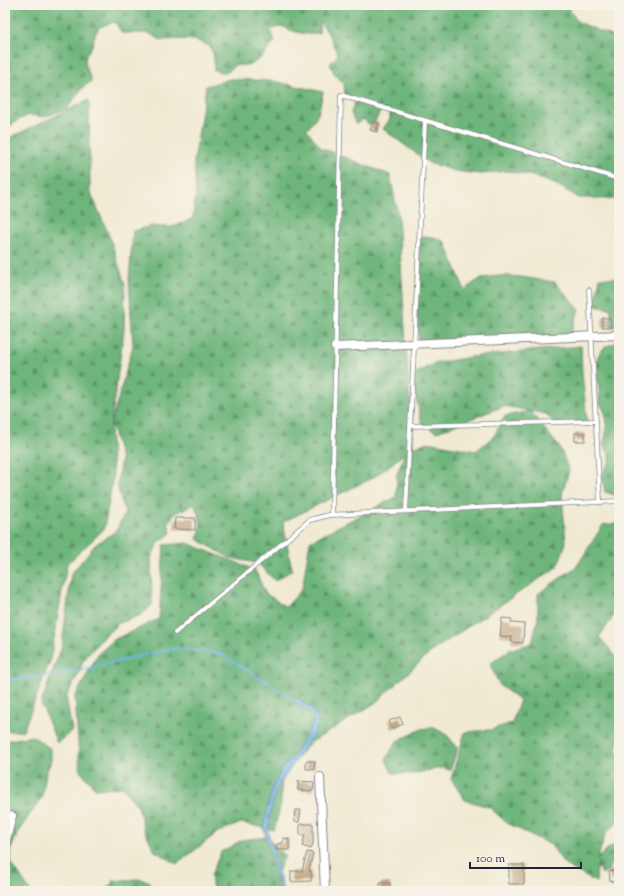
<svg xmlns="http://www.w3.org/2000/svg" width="624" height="896" viewBox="0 0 624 896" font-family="'Sorts Mill Goudy',serif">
<defs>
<pattern id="forest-firs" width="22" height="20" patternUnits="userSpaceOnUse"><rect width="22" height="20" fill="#6eb57b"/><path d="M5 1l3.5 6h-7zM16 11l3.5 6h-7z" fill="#5a9366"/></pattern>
<pattern id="water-ripples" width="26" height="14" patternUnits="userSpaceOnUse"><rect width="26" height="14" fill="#72b7e8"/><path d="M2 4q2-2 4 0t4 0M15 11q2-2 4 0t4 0" fill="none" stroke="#5d94bd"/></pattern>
<pattern id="building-hatch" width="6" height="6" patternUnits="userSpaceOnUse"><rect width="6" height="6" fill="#c7aa84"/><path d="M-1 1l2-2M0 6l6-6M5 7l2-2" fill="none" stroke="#a18a6d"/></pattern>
</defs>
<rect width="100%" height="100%" fill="#f7f3e8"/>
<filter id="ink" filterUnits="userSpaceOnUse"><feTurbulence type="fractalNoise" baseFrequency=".025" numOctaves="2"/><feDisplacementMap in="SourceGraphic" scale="8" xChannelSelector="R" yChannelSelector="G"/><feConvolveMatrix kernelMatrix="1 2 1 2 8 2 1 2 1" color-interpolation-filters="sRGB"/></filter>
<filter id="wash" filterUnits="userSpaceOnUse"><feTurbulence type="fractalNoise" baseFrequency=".012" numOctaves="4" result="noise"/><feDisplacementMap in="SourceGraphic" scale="16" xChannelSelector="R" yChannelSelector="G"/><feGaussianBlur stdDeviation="0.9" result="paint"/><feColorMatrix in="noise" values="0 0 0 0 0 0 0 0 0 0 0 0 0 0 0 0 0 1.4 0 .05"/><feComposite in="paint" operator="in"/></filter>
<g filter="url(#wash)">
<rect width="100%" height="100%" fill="#f1ead3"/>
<g fill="url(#forest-firs)" stroke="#486c5b">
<path d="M 5,5 L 566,5 L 578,22 L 619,39 L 619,198 L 606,199 L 579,198 L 557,185 L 533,176 L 508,171 L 481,174 L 455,171 L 429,163 L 383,129 L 390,119 L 390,110 L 382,109 L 374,123 L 368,124 L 364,119 L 356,124 L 351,113 L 355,101 L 345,95 L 344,83 L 335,75 L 330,64 L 338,55 C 332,43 329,32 320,22 L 319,33 C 305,35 295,33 282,26 L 270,30 L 275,41 C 262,57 257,67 235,65 L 226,73 L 214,70 L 214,57 L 210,46 L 198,41 L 186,39 L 161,40 L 149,33 L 122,33 L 115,22 C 98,26 96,29 92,45 C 91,49 87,52 86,56 C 83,64 89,74 92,81 L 82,88 L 67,109 L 43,117 L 30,115 L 18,120 L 5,129 Z"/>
<path d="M 230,79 L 273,81 L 323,92 L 318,114 L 307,130 L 321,148 L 390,175 L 398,215 L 409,394 L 412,408 L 413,447 L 410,449 L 427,442 L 476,451 L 494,436 L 505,416 L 530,411 L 560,448 L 569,471 L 562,494 L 566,543 L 557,567 L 432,651 L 375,703 L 310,743 L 282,774 L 281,804 L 274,830 L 241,823 L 218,832 L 177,864 L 155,851 L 144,830 L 138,806 L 122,787 L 96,789 L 80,771 L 75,697 L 98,654 L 115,639 L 159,619 L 164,545 L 187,543 L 255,570 L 265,593 L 286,607 L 302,589 L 310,541 L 396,497 L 397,474 L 405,453 L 376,476 L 283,522 L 292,570 L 275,581 L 258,563 L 230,558 L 197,539 C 203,526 200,517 194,504 L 175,514 L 168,522 L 171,533 L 159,542 L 151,557 L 152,605 L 141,615 L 119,623 L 103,637 L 83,661 L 79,673 L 66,697 L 72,731 L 57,743 L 41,703 L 62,646 L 71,574 L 95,545 L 116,531 L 125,513 L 117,485 L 121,459 L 111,424 L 133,346 L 129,280 L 133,231 L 151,226 L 172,227 L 193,219 L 196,188 L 194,162 L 206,86 Z"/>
<polygon points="89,100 90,191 110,238 125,284 124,330 110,429 113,478 104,529 67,564 50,661 23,731 5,731 5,140"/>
<path d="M 420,236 L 434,237 L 445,242 L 465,291 C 484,266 528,279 555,282 L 579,309 L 570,336 L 419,341 L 416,303 Z"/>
<polygon points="600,278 619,278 619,328 611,327 611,309 594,306"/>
<path d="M 619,342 L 619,496 L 618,496 L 605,492 L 602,474 L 610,461 L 610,456 L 603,444 C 608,430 609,414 599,403 C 602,378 583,349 619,342 Z"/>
<polygon points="581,346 582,372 587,422 555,423 546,414 504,406 437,432 422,425 411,375 436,363 471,357"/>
<polygon points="619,523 619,613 613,617 599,637 615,655 619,666 619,739 616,749 619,757 619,821 606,833 597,860 605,851 619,841 619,857 616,856 609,870 602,874 597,866 596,882 565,865 551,845 507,823 489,807 465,800 451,779 465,732 490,730 512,723 520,700 500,686 490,664 509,650 532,643 538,618 538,594 577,566 603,525"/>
<polygon points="432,727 446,734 458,748 450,770 441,768 412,774 392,773 386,759 397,741 422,729"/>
<polygon points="32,736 51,749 51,761 46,773 42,797 20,829 10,851 12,864 30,891 5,891 5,741"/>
<polygon points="267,837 285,856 275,878 278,891 213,891 211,875 221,852 242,840"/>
<polygon points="137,879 149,881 155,891 106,891 113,881"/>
</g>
<polygon fill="url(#water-ripples)" stroke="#4a6c92" points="297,698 313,710 318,718 318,725 314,733 276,790 270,814 268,831 283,891 280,891 264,830 266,815 272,790 281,770 294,755 314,722 312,715 292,700"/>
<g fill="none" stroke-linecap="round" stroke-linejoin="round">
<polyline stroke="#72b7e8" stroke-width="2" points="5,678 11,680 68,673 175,648 221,654 295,700"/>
</g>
<g id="blocks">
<g fill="url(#building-hatch)">
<polygon points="373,121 379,123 377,132 370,130"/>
<polygon points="602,318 610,318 611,327 602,327"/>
<rect x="575" y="433" width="10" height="8"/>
<polygon points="175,518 195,518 195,530 174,529"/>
<polygon points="502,618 512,619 511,623 524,624 523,643 511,642 512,637 500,636"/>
<polygon points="400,717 403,724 392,729 389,721"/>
<polygon points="306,761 315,761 314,769 306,769"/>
<polygon points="298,781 314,782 313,791 298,790"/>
<polygon points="295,810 301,810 299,822 294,821"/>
<polygon points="300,824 313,824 313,843 311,849 302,846 305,835 300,835"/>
<polygon points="283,838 289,839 289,850 276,850 277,844 283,843"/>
<polygon points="307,852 313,853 309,871 311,871 311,881 291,882 291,871 302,871"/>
<rect x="509" y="865" width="15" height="19"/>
<polygon points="619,870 619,882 610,881 609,871"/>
<polygon points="380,883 390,883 391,891 380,891"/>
</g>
</g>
</g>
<g filter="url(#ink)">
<use href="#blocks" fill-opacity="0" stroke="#8a8687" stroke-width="1"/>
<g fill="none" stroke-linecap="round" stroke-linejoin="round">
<defs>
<g id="service">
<polyline points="589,290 600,502"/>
<polyline points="410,426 596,421"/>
<polyline points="406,511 425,121"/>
<polyline points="332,515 341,95 619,179"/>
<polyline points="175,633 310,520 329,515 619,501"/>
</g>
<g id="minor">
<polyline points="335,347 619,335"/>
<polyline points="320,777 325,891"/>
<polyline points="5,843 12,816"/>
</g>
</defs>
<use href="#service" stroke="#8a8687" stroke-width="5.5"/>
<use href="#minor" stroke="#8a8687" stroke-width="10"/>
<use href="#service" stroke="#fff" stroke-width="4"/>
<use href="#minor" stroke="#fff" stroke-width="8"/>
</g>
</g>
<rect width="624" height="896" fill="none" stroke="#f7f3e8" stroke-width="20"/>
<path d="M470 862v6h111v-6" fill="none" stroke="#22223b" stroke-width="2"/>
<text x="476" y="862" font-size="12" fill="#22223b" stroke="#f7f3e8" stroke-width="3" paint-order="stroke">100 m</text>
</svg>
